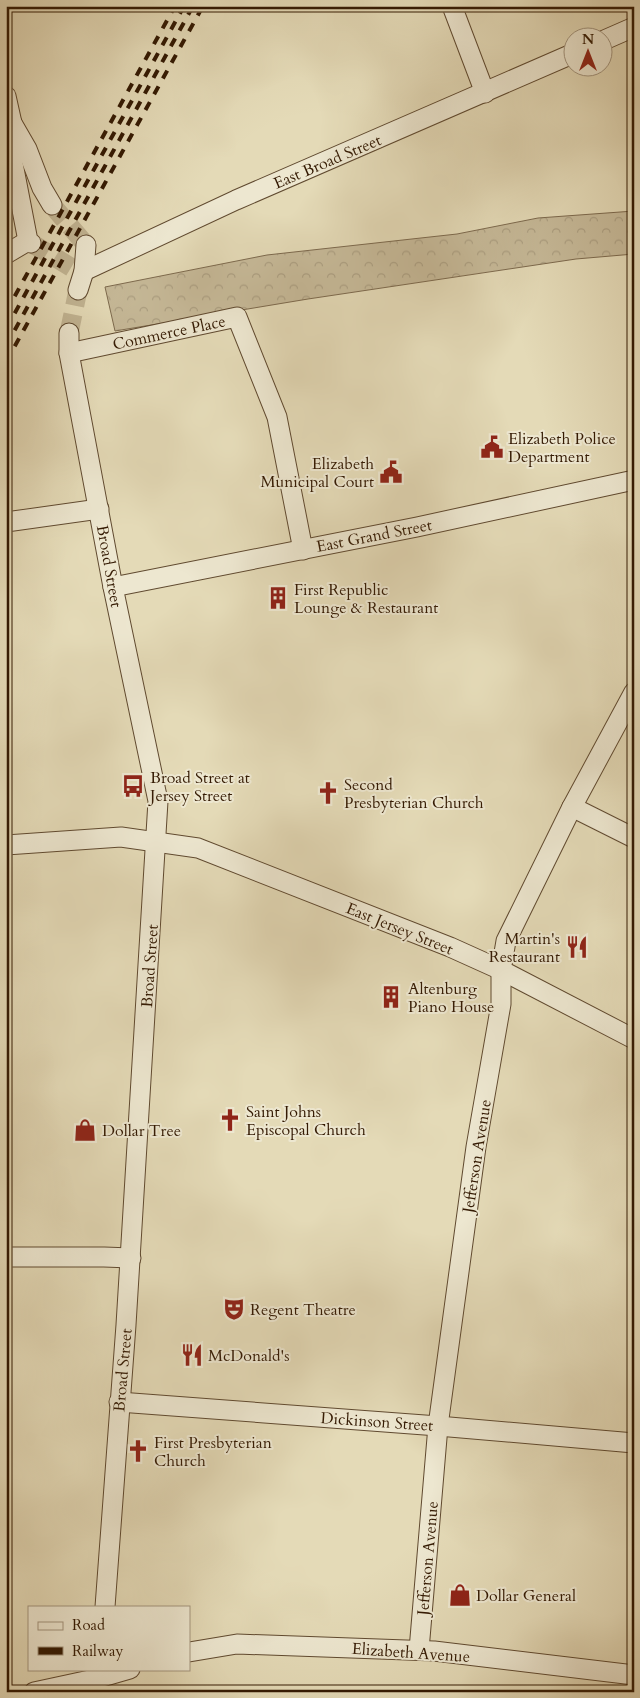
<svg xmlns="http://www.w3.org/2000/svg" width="640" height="1698" viewBox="0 0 640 1698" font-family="Cardo,serif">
<defs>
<pattern id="forest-crowns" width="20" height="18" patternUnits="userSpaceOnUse" patternTransform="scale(1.25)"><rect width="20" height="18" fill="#c6b998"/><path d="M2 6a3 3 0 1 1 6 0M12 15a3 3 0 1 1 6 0" fill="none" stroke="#ab9e81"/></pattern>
</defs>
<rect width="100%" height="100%" fill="#e4dab7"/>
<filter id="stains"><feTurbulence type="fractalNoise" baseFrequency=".004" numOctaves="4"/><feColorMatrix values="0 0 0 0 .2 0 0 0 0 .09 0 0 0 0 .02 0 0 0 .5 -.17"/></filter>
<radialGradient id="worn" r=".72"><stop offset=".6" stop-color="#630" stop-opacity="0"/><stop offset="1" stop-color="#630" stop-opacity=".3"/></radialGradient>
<polygon fill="url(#forest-crowns)" stroke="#7d6a4e" points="634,211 634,254 576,259 308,299 115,331 105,287 267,255 457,234 538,218"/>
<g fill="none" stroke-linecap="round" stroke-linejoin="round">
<g stroke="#c1b493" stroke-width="19" stroke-dasharray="19 9" stroke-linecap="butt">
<polyline points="52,205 86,245"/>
<polyline points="31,243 74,269"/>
<polyline points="69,333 78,290"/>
</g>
<defs>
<g id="minor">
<polyline points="452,6 485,93"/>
<polyline points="602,41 634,27"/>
<polyline points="6,96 12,123 11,153 28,241 31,243"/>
<polyline points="12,123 27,149 42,188 52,205"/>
<polyline points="6,254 28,241"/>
<polyline points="84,271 236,200 572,54"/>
<polyline points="78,290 84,271 86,245"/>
<polyline points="69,333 69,353 113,587 158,801 126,1325 105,1607"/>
<polyline points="69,353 237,317 277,417 303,550"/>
<polyline points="6,522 99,509"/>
<polyline points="113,587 417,527 634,480"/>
<polyline points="572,807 634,838"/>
<polyline points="6,845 121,837 198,848 450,947 501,970 634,1039"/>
<polyline points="6,1257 104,1257 131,1258"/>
<polyline points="119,1402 438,1426 634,1443"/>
<polyline points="419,1650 438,1426 476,1147 501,1004 501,970 506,941 572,807 634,692"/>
<polyline points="189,1652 237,1644 434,1651 634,1675"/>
<polyline points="34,1692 99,1678 130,1669"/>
</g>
</defs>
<use href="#minor" stroke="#604a30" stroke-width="21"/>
<use href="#minor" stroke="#ede7d0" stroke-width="19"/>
<g stroke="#341a03" stroke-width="4" stroke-dasharray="9 9" stroke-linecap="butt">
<polyline points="6,312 175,6"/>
<polyline points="6,329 184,6"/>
<polyline points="6,346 193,6"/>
<polyline points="6,362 203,6"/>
</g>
</g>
<defs>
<symbol id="civic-bare" viewBox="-9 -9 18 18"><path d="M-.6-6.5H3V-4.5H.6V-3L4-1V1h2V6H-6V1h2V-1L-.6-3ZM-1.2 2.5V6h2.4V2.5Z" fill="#8f2418" stroke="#ede7d0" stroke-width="2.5" paint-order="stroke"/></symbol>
<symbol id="building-bare" viewBox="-9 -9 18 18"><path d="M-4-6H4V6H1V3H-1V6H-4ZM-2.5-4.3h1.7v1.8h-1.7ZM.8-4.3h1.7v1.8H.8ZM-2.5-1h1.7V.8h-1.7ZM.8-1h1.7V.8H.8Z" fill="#8f2418" stroke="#ede7d0" stroke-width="2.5" paint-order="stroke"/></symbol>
<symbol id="bus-bare" viewBox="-9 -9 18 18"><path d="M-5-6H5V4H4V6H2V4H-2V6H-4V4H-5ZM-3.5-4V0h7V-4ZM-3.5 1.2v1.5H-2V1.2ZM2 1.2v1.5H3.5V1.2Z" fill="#8f2418" stroke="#ede7d0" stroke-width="2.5" paint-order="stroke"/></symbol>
<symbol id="church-bare" viewBox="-9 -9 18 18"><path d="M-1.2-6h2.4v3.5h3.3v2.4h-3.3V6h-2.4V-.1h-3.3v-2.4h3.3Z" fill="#8f2418" stroke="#ede7d0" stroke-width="2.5" paint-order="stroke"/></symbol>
<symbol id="restaurant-bare" viewBox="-9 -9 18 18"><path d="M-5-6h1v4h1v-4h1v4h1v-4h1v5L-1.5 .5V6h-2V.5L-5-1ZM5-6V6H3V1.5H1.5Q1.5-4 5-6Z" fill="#8f2418" stroke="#ede7d0" stroke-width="2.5" paint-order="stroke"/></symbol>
<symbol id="shop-bare" viewBox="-9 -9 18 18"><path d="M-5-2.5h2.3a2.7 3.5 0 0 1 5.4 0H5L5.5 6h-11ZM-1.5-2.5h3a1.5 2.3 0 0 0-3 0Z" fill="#8f2418" stroke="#ede7d0" stroke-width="2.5" paint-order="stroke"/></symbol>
<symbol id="theatre-bare" viewBox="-9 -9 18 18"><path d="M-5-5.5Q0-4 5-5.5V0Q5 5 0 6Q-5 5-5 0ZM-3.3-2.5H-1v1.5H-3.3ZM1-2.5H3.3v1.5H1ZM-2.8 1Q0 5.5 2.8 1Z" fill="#8f2418" stroke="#ede7d0" stroke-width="2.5" paint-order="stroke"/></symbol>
</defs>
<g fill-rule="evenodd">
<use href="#civic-bare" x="476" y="431" width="32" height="32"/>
<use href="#civic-bare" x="375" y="456" width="32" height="32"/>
<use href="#building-bare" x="262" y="582" width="32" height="32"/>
<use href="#bus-bare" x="117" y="770" width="32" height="32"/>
<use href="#church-bare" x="312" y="777" width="32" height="32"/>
<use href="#restaurant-bare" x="561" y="931" width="32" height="32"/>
<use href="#building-bare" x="375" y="981" width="32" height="32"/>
<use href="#church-bare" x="214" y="1104" width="32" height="32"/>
<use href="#shop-bare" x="69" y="1114" width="32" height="32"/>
<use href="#theatre-bare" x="218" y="1293" width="32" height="32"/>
<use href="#restaurant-bare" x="176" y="1339" width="32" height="32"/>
<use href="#church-bare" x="122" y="1435" width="32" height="32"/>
<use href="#shop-bare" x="444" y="1579" width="32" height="32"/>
</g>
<g text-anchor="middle" stroke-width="4" stroke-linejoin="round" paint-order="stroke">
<g font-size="16" fill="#341a03" stroke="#ede7d0">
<text transform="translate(327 161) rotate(-23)" y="6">East Broad Street</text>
<text transform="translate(169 332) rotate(-12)" y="6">Commerce Place</text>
<text transform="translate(374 535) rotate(-11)" y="6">East Grand Street</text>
<text transform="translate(110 566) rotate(80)" y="6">Broad Street</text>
<text transform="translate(400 928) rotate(22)" y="6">East Jersey Street</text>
<text transform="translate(149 966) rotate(-86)" y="6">Broad Street</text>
<text transform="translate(476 1156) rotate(-81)" y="6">Jefferson Avenue</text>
<text transform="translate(122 1370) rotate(-85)" y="6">Broad Street</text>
<text transform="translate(377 1421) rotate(4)" y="6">Dickinson Street</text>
<text transform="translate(427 1558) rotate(-85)" y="6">Jefferson Avenue</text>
<text transform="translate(411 1652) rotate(4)" y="6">Elizabeth Avenue</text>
</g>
<g font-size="16" fill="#341a03" stroke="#ede7d0" text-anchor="start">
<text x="508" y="444">Elizabeth Police<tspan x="508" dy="18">Department</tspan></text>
<text x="374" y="469" text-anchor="end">Elizabeth<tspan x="374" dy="18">Municipal Court</tspan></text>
<text x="294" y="595">First Republic<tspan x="294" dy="18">Lounge &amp; Restaurant</tspan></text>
<text x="150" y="783">Broad Street at<tspan x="150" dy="18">Jersey Street</tspan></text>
<text x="344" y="790">Second<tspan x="344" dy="18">Presbyterian Church</tspan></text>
<text x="560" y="944" text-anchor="end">Martin's<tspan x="560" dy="18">Restaurant</tspan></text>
<text x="408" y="994">Altenburg<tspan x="408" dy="18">Piano House</tspan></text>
<text x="246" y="1117">Saint Johns<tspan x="246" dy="18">Episcopal Church</tspan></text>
<text x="102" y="1136">Dollar Tree</text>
<text x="250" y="1315">Regent Theatre</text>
<text x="208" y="1361">McDonald's</text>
<text x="154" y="1448">First Presbyterian<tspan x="154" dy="18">Church</tspan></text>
<text x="476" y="1601">Dollar General</text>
</g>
</g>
<rect width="640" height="1698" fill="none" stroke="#e4dab7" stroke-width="25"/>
<rect x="8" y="8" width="625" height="1683" fill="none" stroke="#341a03" stroke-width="2.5"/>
<rect x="12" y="12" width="615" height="1673" fill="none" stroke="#341a03"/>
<rect x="28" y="1606" width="162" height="65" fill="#ede7d0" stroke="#a3957e"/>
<rect x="38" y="1622" width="25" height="8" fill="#ede7d0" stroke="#a3957e"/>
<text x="72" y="1630" font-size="15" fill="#341a03">Road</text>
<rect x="38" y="1647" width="25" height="8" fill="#341a03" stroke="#a3957e"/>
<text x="72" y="1656" font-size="15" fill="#341a03">Railway</text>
<g transform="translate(588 52)"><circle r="24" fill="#ede7d0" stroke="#a3957e"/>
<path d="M0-4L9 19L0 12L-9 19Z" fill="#8f2418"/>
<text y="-8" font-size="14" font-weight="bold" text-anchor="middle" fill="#341a03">N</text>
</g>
<rect width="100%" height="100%" filter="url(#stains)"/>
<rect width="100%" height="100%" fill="url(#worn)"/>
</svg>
